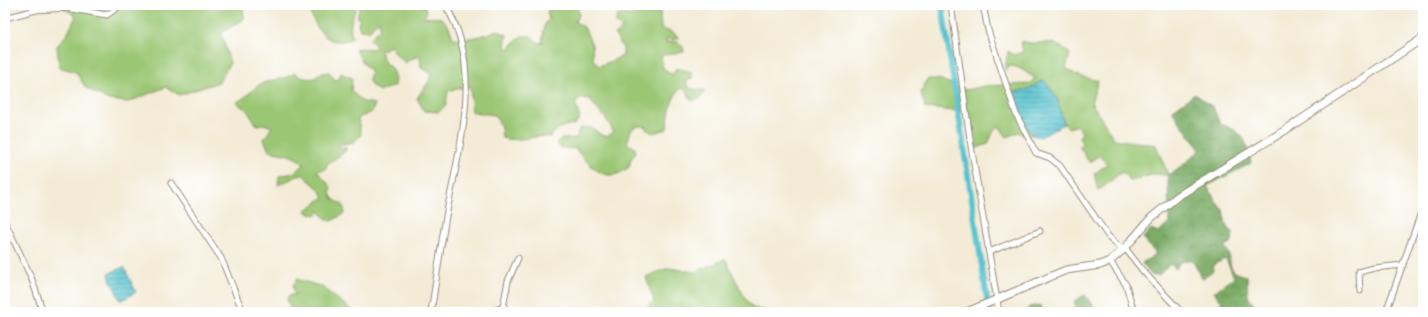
<svg xmlns="http://www.w3.org/2000/svg" width="1428" height="317" viewBox="0 0 1428 317" font-family="'Comic Neue',sans-serif">
<defs>
<pattern id="forest-crowns" width="20" height="18" patternUnits="userSpaceOnUse"><rect width="20" height="18" fill="#7cac66"/><path d="M2 6a3 3 0 1 1 6 0M12 15a3 3 0 1 1 6 0" fill="none" stroke="#678c53"/></pattern>
<pattern id="water-rules" width="6" height="5" patternUnits="userSpaceOnUse"><rect width="6" height="5" fill="#56c3cf"/><path d="M0 2.5h6" fill="none" stroke="#489fa7"/></pattern>
</defs>
<rect width="100%" height="100%" fill="#fff"/>
<filter id="ink" filterUnits="userSpaceOnUse"><feTurbulence type="fractalNoise" baseFrequency=".025" numOctaves="2"/><feDisplacementMap in="SourceGraphic" scale="8" xChannelSelector="R" yChannelSelector="G"/><feConvolveMatrix kernelMatrix="1 2 1 2 8 2 1 2 1" color-interpolation-filters="sRGB"/></filter>
<filter id="wash" filterUnits="userSpaceOnUse"><feTurbulence type="fractalNoise" baseFrequency=".012" numOctaves="4" result="noise"/><feDisplacementMap in="SourceGraphic" scale="16" xChannelSelector="R" yChannelSelector="G"/><feGaussianBlur stdDeviation="0.9" result="paint"/><feColorMatrix in="noise" values="0 0 0 0 0 0 0 0 0 0 0 0 0 0 0 0 0 1.4 0 .05"/><feComposite in="paint" operator="in"/></filter>
<g filter="url(#wash)">
<rect width="100%" height="100%" fill="#f3ebd6"/>
<g fill="#9bc774" stroke="#6b7849">
<polygon points="58,5 243,5 244,19 221,33 230,63 219,82 179,95 166,87 128,102 109,100 86,88 76,72 59,67 57,46 68,33 76,16"/>
<path d="M 307,5 L 359,5 L 357,6 C 353,16 347,27 353,38 C 325,50 316,27 307,5 Z"/>
<path d="M 360,5 L 424,5 L 427,13 L 423,17 L 442,18 L 449,27 L 453,38 C 470,39 481,37 497,30 L 507,35 L 505,46 L 508,49 L 521,36 L 531,36 L 537,42 L 542,43 L 545,24 L 549,19 L 547,12 L 553,5 L 577,5 L 579,15 L 575,22 L 584,27 L 592,45 L 593,59 L 599,66 L 623,56 L 623,48 L 615,35 L 622,28 L 616,23 L 617,16 L 624,14 L 632,16 L 635,5 L 654,5 L 660,10 L 661,29 L 672,32 L 679,38 L 672,40 L 667,38 L 666,42 L 678,42 L 683,47 L 684,52 L 667,54 L 661,56 L 663,68 L 673,75 L 676,68 L 691,72 L 692,78 L 686,82 L 689,88 L 705,91 L 700,99 L 695,99 L 693,101 L 690,99 L 688,92 L 682,88 C 670,96 669,115 667,129 L 653,133 L 646,129 L 645,126 L 636,126 L 631,130 L 627,144 L 634,147 L 636,152 L 631,159 L 629,167 C 606,186 593,168 577,151 L 577,149 L 561,148 L 556,143 L 561,139 L 577,138 L 578,131 L 581,128 L 592,128 L 601,135 L 608,136 L 613,131 C 607,117 597,111 589,98 L 581,99 L 575,103 L 580,118 L 574,125 C 562,125 557,128 550,137 C 534,134 519,143 502,138 L 501,127 L 495,115 L 472,112 L 470,86 L 448,91 L 446,104 L 439,112 L 424,111 L 417,98 L 429,81 L 431,73 L 421,68 L 420,56 L 408,60 L 406,63 L 397,56 L 391,46 L 380,51 L 386,65 L 391,67 L 395,78 L 394,86 L 379,91 L 372,86 L 368,79 L 371,78 L 369,76 L 371,72 L 363,63 L 355,49 C 362,47 369,50 377,48 L 370,39 L 380,28 L 379,20 L 369,31 L 360,30 L 358,23 L 360,19 L 357,17 Z"/>
<path d="M 1021,41 C 1044,48 1047,34 1070,54 L 1066,68 L 1076,75 L 1098,81 L 1091,102 L 1114,139 L 1156,145 L 1168,175 L 1155,174 L 1130,181 L 1123,172 C 1113,177 1109,185 1098,190 L 1094,174 L 1107,164 L 1100,155 L 1089,162 L 1079,146 L 1082,143 L 1079,137 L 1082,133 L 1078,125 L 1069,128 L 1064,124 L 1057,98 L 1044,80 L 1028,89 L 1017,110 L 1032,135 L 1022,135 L 1019,132 L 1007,137 L 999,126 L 994,130 L 988,144 L 974,149 L 971,137 L 971,116 L 965,112 L 925,108 L 921,92 L 927,79 L 939,79 L 966,90 L 984,86 L 1030,84 L 1035,78 C 1026,73 1021,67 1011,66 L 1005,70 L 1008,51 L 1014,55 L 1023,52 Z"/>
<path d="M 329,72 L 335,80 L 339,79 L 341,73 L 352,78 L 351,91 L 363,102 L 375,104 L 372,112 L 358,118 L 361,135 L 354,142 L 338,145 L 340,148 L 346,148 L 346,151 L 327,164 L 326,169 L 317,171 L 331,187 L 330,193 L 333,199 L 343,205 L 345,213 L 332,221 L 324,217 L 320,211 L 316,215 L 310,214 L 305,211 L 324,197 L 319,189 L 302,174 L 278,185 L 279,176 L 293,173 L 303,166 L 303,162 L 289,155 L 269,151 L 264,139 L 272,127 L 263,124 L 257,125 C 252,120 251,115 247,111 C 244,107 240,107 237,102 C 247,97 252,89 261,84 C 271,79 284,80 295,73 C 302,79 307,79 316,78 L 318,74 Z"/>
<polygon points="725,259 745,298 753,308 771,312 634,312 634,307 645,310 654,301 646,277 668,268 695,272"/>
<polygon points="297,279 322,287 354,312 292,312 287,300 289,295 295,295 293,285"/>
</g>
<g fill="url(#forest-crowns)" stroke="#5c6b42">
<path d="M 1195,94 L 1213,107 L 1220,124 C 1243,131 1247,140 1251,163 L 1207,186 L 1217,203 L 1223,210 L 1226,225 L 1229,230 L 1233,232 L 1232,242 L 1224,246 C 1236,260 1221,271 1247,276 C 1249,295 1243,301 1264,308 L 1263,312 L 1208,312 L 1222,302 L 1214,292 L 1234,277 L 1226,259 L 1214,264 L 1213,271 L 1203,279 L 1191,259 L 1179,263 L 1176,269 L 1170,264 L 1159,275 L 1151,275 L 1142,263 L 1156,254 L 1143,238 L 1151,229 L 1158,232 L 1169,224 L 1168,175 L 1176,171 L 1200,150 L 1172,111 Z"/>
<polygon points="1085,295 1094,307 1089,312 1077,312 1074,301"/>
<polygon points="1040,305 1043,312 1025,312 1029,307"/>
</g>
<g fill="url(#water-rules)" stroke="#487676">
<polygon points="1044,80 1057,98 1064,124 1041,137 1032,135 1017,110 1013,92 1028,89"/>
<polygon points="124,267 136,292 121,301 111,282 109,273"/>
</g>
<g fill="none" stroke-linecap="round" stroke-linejoin="round">
<polyline stroke="#56c3cf" stroke-width="6" points="942,5 989,312"/>
</g>
</g>
<g filter="url(#ink)">
<g fill="none" stroke-linecap="round" stroke-linejoin="round">
<defs>
<g id="street">
<polyline points="951,5 971,146 999,312"/>
<polyline points="983,5 988,30 1016,114 1036,153 1050,158 1060,166 1108,236 1121,248 1125,248 1143,271 1181,312"/>
<polyline points="5,18 36,10 66,8 107,15 121,5"/>
<polyline points="171,183 221,258 243,312"/>
<polyline points="5,222 31,277 43,312"/>
<polyline points="989,252 1040,231"/>
<polyline points="1110,261 1126,285 1134,312"/>
<polyline points="1360,291 1359,272 1374,268 1403,265"/>
<path d="M 431,312 C 436,282 440,252 445,222 C 457,154 486,68 445,5"/>
<polyline points="490,312 503,307 508,281 518,258"/>
<polyline points="1386,312 1423,207"/>
</g>
<polyline id="secondary" points="967,312 1066,270 1100,265 1110,261 1125,248 1151,218 1178,196 1284,131 1423,38"/>
</defs>
<use href="#street" stroke="#978a7a" stroke-width="7"/>
<use href="#secondary" stroke="#978a7a" stroke-width="9"/>
<use href="#street" stroke="#fff" stroke-width="5"/>
<use href="#secondary" stroke="#fff" stroke-width="7"/>
</g>
</g>
<rect width="1428" height="317" fill="none" stroke="#fff" stroke-width="20"/>
</svg>
